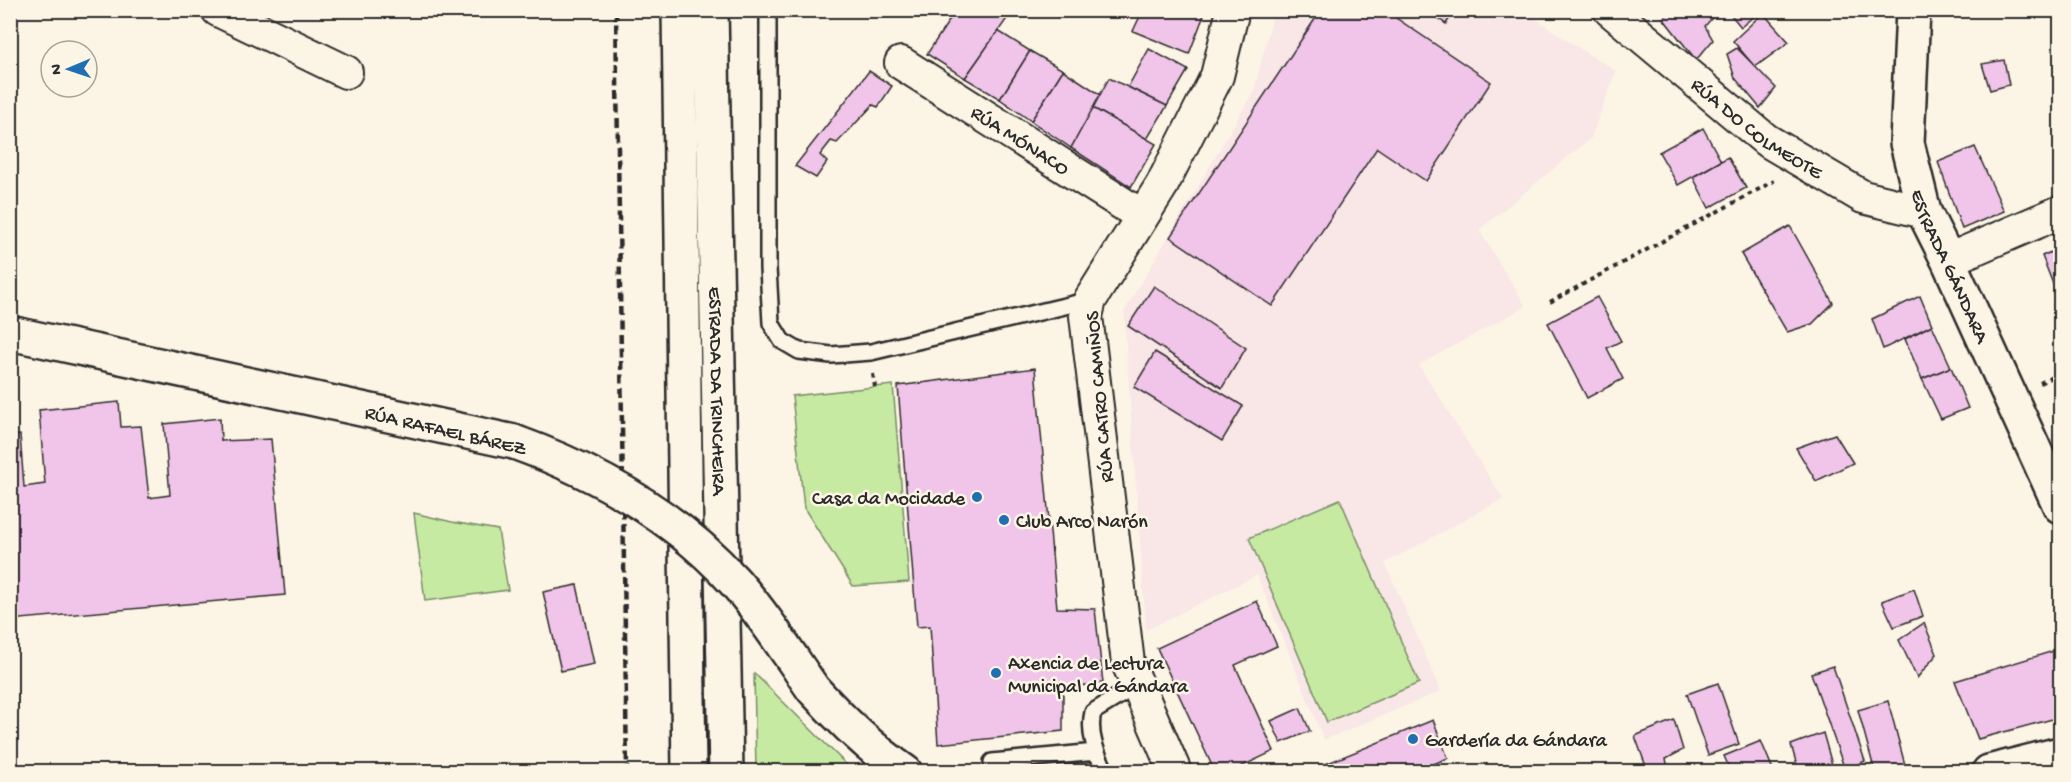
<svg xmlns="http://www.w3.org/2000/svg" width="2071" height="782" viewBox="0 0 2071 782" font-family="'Gochi Hand',sans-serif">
<rect width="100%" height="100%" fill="#fcf5e5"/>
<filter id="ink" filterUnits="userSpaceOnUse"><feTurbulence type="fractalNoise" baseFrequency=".0167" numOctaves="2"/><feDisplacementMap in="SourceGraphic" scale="12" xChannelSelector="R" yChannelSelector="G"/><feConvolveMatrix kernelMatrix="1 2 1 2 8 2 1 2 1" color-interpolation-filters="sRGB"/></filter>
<g filter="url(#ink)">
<polygon fill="#f9e6e6" points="1274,11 1524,11 1571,43 1616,71 1591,138 1479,230 1526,306 1419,365 1503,499 1385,563 1441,691 1324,740 1257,575 1146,630 1124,312 1254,91"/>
<g fill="#c7eaa3" stroke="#798a67" stroke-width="1.5">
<polygon points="893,385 909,582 853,586 804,508 792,396"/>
<polygon points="1340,499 1419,683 1327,722 1249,538"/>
<polygon points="414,513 452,522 498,530 508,590 425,601"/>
<polygon points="754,673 853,771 756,771"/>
</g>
<g fill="#f1c4e9" stroke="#2b2b2b" stroke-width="1.5">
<polygon points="956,10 1007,10 1011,13 965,78 927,54"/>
<polygon points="1143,10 1206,10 1189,54 1133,31"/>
<polygon points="1321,10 1384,10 1491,82 1426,181 1377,148 1272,306 1170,237"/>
<polygon points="1426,10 1455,10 1446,24"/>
<polygon points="1673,10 1719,10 1705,26 1713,40 1696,60 1663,18"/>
<polygon points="1727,10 1761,10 1741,27"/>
<polygon points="1763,13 1789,42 1755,67 1733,41"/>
<polygon points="998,31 1030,51 1000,99 965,78"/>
<polygon points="1737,48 1776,88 1760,108 1735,78 1727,54"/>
<polygon points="1149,49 1188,70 1167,106 1128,87"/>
<polygon points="1030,51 1063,70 1031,121 1000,99"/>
<polygon points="2004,60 2009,85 1990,90 1982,64"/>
<polygon points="1063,70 1101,95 1071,148 1031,121"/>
<polygon points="869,71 892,86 878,107 873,105 837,143 831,141 820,155 827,162 816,178 795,166"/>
<polygon points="1109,78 1167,106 1147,139 1093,108"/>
<polygon points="1093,108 1156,144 1131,187 1071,148"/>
<polygon points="1703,128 1721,161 1678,185 1659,152"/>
<polygon points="1975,147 2004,211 1962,229 1938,162"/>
<polygon points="1728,157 1746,188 1709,208 1693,177"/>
<polygon points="1790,226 1833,303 1812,324 1787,332 1741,254"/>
<polygon points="2060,248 2060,302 2042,256"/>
<polygon points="1154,286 1246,348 1222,388 1128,326"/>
<polygon points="1920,296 1932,325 1883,349 1872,319"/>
<polygon points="1597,297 1621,341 1607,348 1623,379 1587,398 1548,323"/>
<polygon points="1932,325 1951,367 1922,379 1905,339"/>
<polygon points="1155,352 1243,406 1222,441 1134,387"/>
<polygon points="1951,367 1968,408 1941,419 1922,379"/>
<polygon points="1035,368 1057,608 1095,609 1103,683 1063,688 1063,731 938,744 930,626 917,627 898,386"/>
<polygon points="119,402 121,427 141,426 149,498 170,495 164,424 220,418 221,441 271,439 285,595 10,620 10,436 20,435 24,487 45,484 39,410"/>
<polygon points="1835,434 1853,463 1816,481 1796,448"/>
<polygon points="577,585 594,664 561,671 543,592"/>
<polygon points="1914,589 1923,616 1894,627 1882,601"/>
<polygon points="1257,601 1277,646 1235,665 1274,751 1230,772 1215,772 1157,648"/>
<polygon points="1924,623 1937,654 1917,678 1899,640"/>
<polygon points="2060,649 2060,717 1978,739 1955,681"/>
<polygon points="1833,666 1865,761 1845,770 1811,673"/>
<polygon points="1718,683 1739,744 1708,755 1687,694"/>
<polygon points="1888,701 1905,765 1882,772 1875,772 1858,710"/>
<polygon points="1300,708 1310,731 1281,743 1271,721"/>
<polygon points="1433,720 1448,758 1424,768 1425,772 1306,772"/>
<polygon points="1674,720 1683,750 1666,759 1669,772 1648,772 1635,736"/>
<polygon points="1823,733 1834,772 1799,772 1791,745"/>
<polygon points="1761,741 1774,772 1731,772 1724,756"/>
</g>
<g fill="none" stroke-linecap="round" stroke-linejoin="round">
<defs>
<g id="service">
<polyline points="768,10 768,268 771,323 782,341 799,351 831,355 871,352 1090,300"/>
<polyline points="992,762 1096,752"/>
<path d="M 1106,772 C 1096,753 1088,733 1093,712 L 1137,685"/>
</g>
<g id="minor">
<polyline points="218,10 346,72"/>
<path id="s1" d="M 1610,10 L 1766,140 L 1863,197 L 1924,212"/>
<path id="s2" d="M 901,63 L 1142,216"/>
<polyline points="1948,260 2060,212"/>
<polyline points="1175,772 1128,663 1086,316 1090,300 1162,185 1217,76 1233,10"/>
</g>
<g id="tertiary">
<path id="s3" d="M 1913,10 L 1907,143 L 1924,212 L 1948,260 L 2060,506"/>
<polyline points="10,333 514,442"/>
<path d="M 813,689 C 841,720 870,748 905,772"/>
<polyline points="1989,772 2060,754"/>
</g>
<g id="trunk">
<polyline points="679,10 689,772"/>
<path id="s4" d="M 711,10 L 726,772"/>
</g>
</defs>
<use href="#service" stroke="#2b2b2b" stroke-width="20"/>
<use href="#minor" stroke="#2b2b2b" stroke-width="36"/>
<use href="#tertiary" stroke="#2b2b2b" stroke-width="38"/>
<use href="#trunk" stroke="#2b2b2b" stroke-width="38"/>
<g stroke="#2b2b2b" stroke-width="4" stroke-dasharray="4.5 4.5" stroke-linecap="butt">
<polyline points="1550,302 1774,181"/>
<polyline points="873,374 875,387"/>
<polyline points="2040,383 2060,373"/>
</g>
<use href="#service" stroke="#fcf5e5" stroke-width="15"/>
<use href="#minor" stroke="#fcf5e5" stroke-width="32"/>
<use href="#tertiary" stroke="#fcf5e5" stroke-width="33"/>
<use href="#trunk" stroke="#fcf5e5" stroke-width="33"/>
<polyline stroke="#2b2b2b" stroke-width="4.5" stroke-dasharray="9 4.5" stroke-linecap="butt" points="616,10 627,772"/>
<defs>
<path id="tertiary-bridge" d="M 514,442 C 597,472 676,516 735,582 C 764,615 788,653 813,689"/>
</defs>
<use href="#tertiary-bridge" stroke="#2b2b2b" stroke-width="38" stroke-linecap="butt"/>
<use href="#tertiary-bridge" stroke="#fcf5e5" stroke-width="33"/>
</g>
</g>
<g fill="#1f6fb2" stroke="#fcf5e5" stroke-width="2">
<circle cx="977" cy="497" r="6"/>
<circle cx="1004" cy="520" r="6"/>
<circle cx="996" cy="673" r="6"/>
<circle cx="1413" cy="739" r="6"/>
</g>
<g text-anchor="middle" stroke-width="5" stroke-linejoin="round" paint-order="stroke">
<g font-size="20" fill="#2b2b2b" stroke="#fcf5e5">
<text dy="7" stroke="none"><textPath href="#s1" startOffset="189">RÚA DO COLMEOTE</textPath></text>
<text dy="7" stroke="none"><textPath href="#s2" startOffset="142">RÚA MÓNACO</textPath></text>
<text dy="7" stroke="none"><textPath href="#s3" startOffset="264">ESTRADA GÁNDARA</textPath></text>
<text dy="7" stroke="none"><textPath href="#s4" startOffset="381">ESTRADA DA TRINCHEIRA</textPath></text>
<text transform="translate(1098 397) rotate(-95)" y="7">RÚA CATRO CAMIÑOS</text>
<text transform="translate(446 429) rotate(13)" y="7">RÚA RAFAEL BÁREZ</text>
</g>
<g font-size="20" fill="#2b2b2b" stroke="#fcf5e5" text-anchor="start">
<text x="965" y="504" text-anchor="end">Casa da Mocidade</text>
<text x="1016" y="527">Club Arco Narón</text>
<text x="1008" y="669">Axencia de Lectura<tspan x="1008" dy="23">Municipal da Gándara</tspan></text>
<text x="1425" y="746">Gardería da Gándara</text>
</g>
</g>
<rect width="2071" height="782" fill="none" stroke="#fcf5e5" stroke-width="36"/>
<rect x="18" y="18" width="2035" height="746" fill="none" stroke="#2b2b2b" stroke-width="2" filter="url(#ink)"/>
<g transform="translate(69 69) rotate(268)"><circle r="28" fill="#fcf5e5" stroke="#a8a49b" stroke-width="1.5"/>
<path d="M0-4.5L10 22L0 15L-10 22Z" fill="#1f6fb2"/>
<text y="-9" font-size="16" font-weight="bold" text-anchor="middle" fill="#2b2b2b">N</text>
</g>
</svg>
